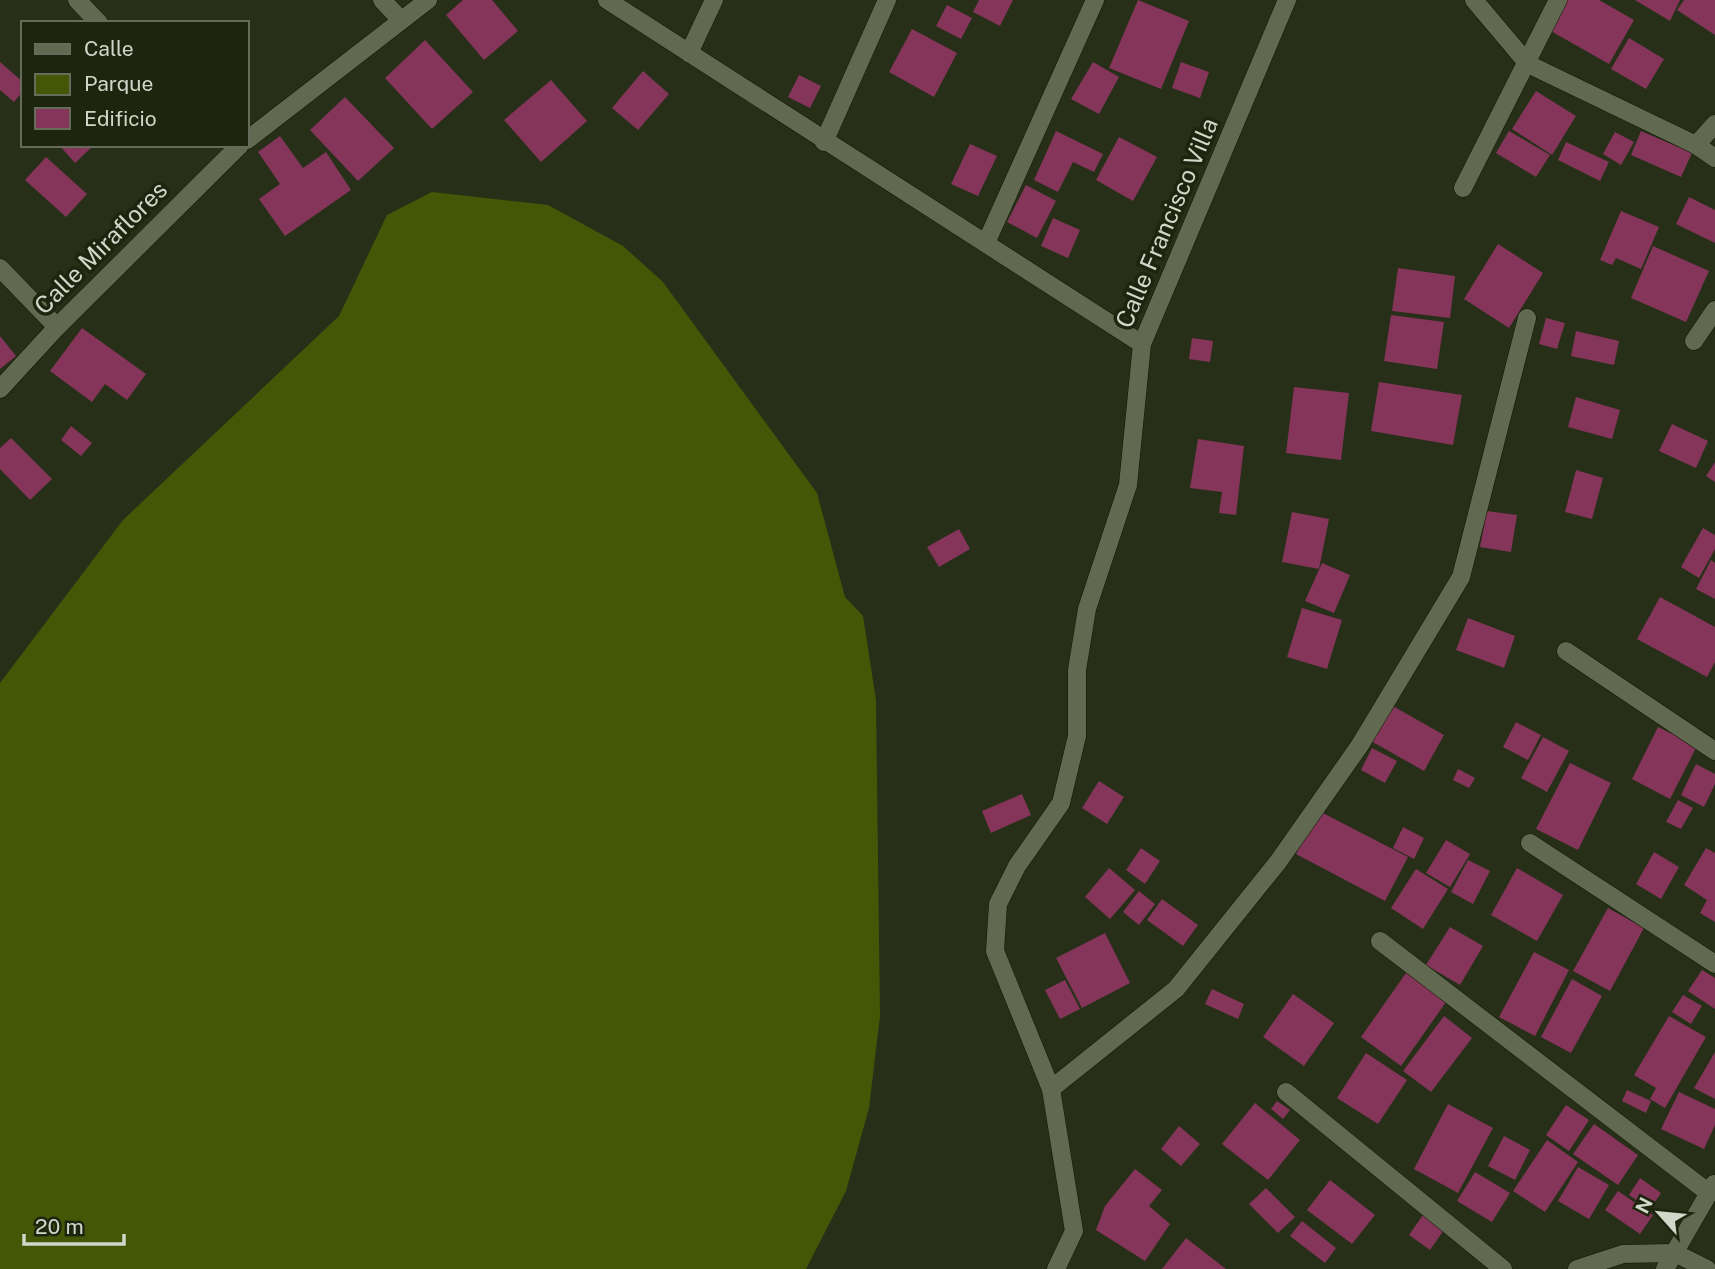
<svg xmlns="http://www.w3.org/2000/svg" width="1715" height="1269" viewBox="0 0 1715 1269" font-family="'Public Sans',sans-serif">
<rect width="100%" height="100%" fill="#272f18"/>
<polygon fill="#435707" points="432,192 548,205 623,246 663,282 817,493 845,597 863,616 876,700 880,1016 869,1108 846,1191 806,1269 0,1269 0,683 123,520 339,316 387,215"/>
<g fill="#843559">
<polygon points="463,0 492,0 518,31 484,60 446,15"/>
<polygon points="979,0 1013,0 1000,26 973,12"/>
<polygon points="1138,0 1189,21 1161,89 1109,68"/>
<polygon points="1567,0 1599,0 1634,20 1609,64 1549,30"/>
<polygon points="1635,0 1680,0 1670,21"/>
<polygon points="1684,0 1715,0 1715,35 1677,10"/>
<polygon points="947,5 972,18 961,39 936,26"/>
<polygon points="912,29 957,53 934,97 889,72"/>
<polygon points="1629,38 1664,59 1646,89 1611,69"/>
<polygon points="425,40 473,92 432,129 385,78"/>
<polygon points="0,62 23,82 23,91 14,102 0,90"/>
<polygon points="1093,62 1119,77 1099,114 1071,99"/>
<polygon points="1181,62 1209,72 1200,98 1172,88"/>
<polygon points="643,71 669,94 638,130 612,108"/>
<polygon points="799,75 821,86 810,108 788,97"/>
<polygon points="551,80 587,121 541,162 504,120"/>
<polygon points="1536,91 1576,116 1552,155 1512,129"/>
<polygon points="345,97 394,148 358,181 310,130"/>
<polygon points="1056,131 1103,154 1094,172 1073,162 1058,192 1034,180"/>
<polygon points="1509,131 1550,155 1536,177 1496,153"/>
<polygon points="1641,131 1692,153 1681,177 1631,155"/>
<polygon points="1615,132 1634,142 1621,165 1603,154"/>
<polygon points="280,136 303,168 326,152 351,190 285,236 259,199 280,184 258,152"/>
<polygon points="1119,137 1157,157 1133,201 1096,180"/>
<polygon points="1566,142 1609,162 1600,181 1558,160"/>
<polygon points="970,144 997,156 978,196 951,184"/>
<polygon points="59,145 94,145 75,163"/>
<polygon points="46,157 87,194 66,217 25,180"/>
<polygon points="1026,185 1056,201 1037,238 1007,222"/>
<polygon points="1689,197 1715,210 1715,243 1676,224"/>
<polygon points="1621,211 1659,227 1641,269 1616,258 1612,265 1600,260"/>
<polygon points="1053,218 1080,230 1068,258 1041,246"/>
<polygon points="1498,244 1543,273 1509,328 1464,299"/>
<polygon points="1653,246 1709,271 1686,322 1631,298"/>
<polygon points="1398,268 1455,276 1450,318 1392,311"/>
<polygon points="1391,315 1444,322 1437,369 1384,361"/>
<polygon points="1546,318 1565,323 1557,349 1539,344"/>
<polygon points="82,328 146,374 127,400 105,384 92,402 50,371"/>
<polygon points="1576,331 1619,341 1614,365 1571,356"/>
<polygon points="0,336 16,356 0,369"/>
<polygon points="1192,338 1213,341 1210,362 1189,359"/>
<polygon points="1379,382 1462,395 1453,445 1371,431"/>
<polygon points="1294,387 1349,393 1341,460 1286,453"/>
<polygon points="1576,397 1620,410 1612,439 1568,427"/>
<polygon points="1672,424 1708,441 1696,468 1659,451"/>
<polygon points="71,426 92,443 81,456 61,440"/>
<polygon points="11,438 52,479 30,500 0,469 0,448"/>
<polygon points="1198,439 1244,446 1236,515 1219,513 1222,492 1190,488"/>
<polygon points="1715,462 1715,482 1706,476"/>
<polygon points="1576,470 1603,478 1592,519 1565,512"/>
<polygon points="1487,511 1517,515 1511,552 1480,547"/>
<polygon points="1292,512 1329,519 1319,569 1282,562"/>
<polygon points="1703,528 1715,535 1715,549 1699,578 1681,567"/>
<polygon points="959,529 970,549 939,567 927,547"/>
<polygon points="1711,560 1715,563 1715,599 1696,589"/>
<polygon points="1322,563 1350,575 1334,613 1305,601"/>
<polygon points="1660,597 1715,627 1715,662 1707,677 1637,639"/>
<polygon points="1302,608 1342,620 1327,669 1287,657"/>
<polygon points="1468,618 1515,636 1504,668 1456,650"/>
<polygon points="1391,705 1444,735 1424,771 1371,741"/>
<polygon points="1516,722 1541,735 1528,760 1503,747"/>
<polygon points="1658,727 1697,746 1670,799 1632,779"/>
<polygon points="1543,737 1569,751 1547,792 1521,778"/>
<polygon points="1372,748 1397,761 1385,783 1361,770"/>
<polygon points="1570,763 1611,783 1578,850 1536,829"/>
<polygon points="1696,764 1715,774 1715,784 1704,807 1681,795"/>
<polygon points="1458,769 1475,778 1469,788 1453,780"/>
<polygon points="1099,781 1124,797 1107,824 1082,808"/>
<polygon points="1022,794 1031,815 991,833 982,811"/>
<polygon points="1678,800 1693,808 1681,829 1666,822"/>
<polygon points="1319,811 1408,857 1385,901 1296,854"/>
<polygon points="1403,827 1424,838 1414,859 1393,848"/>
<polygon points="1446,840 1470,854 1450,887 1426,873"/>
<polygon points="1141,848 1160,861 1145,884 1126,870"/>
<polygon points="1706,848 1715,853 1715,922 1700,913 1707,900 1684,885"/>
<polygon points="1654,852 1679,867 1661,899 1636,884"/>
<polygon points="1468,860 1490,871 1473,904 1451,892"/>
<polygon points="1109,868 1135,890 1110,919 1085,897"/>
<polygon points="1517,868 1563,895 1537,941 1491,915"/>
<polygon points="1416,869 1448,889 1423,929 1391,908"/>
<polygon points="1139,891 1155,904 1139,925 1123,912"/>
<polygon points="1162,899 1198,925 1183,946 1147,920"/>
<polygon points="1608,908 1644,928 1610,991 1573,971"/>
<polygon points="1450,927 1483,946 1460,985 1426,965"/>
<polygon points="1105,933 1130,983 1082,1008 1056,958"/>
<polygon points="1534,952 1569,970 1535,1036 1499,1017"/>
<polygon points="1702,970 1715,978 1715,1009 1688,991"/>
<polygon points="1406,973 1446,1002 1401,1066 1361,1037"/>
<polygon points="1572,979 1602,996 1571,1053 1541,1037"/>
<polygon points="1065,980 1080,1009 1060,1019 1045,990"/>
<polygon points="1212,989 1244,1004 1238,1019 1205,1004"/>
<polygon points="1293,994 1334,1023 1304,1066 1263,1037"/>
<polygon points="1683,995 1702,1006 1691,1024 1672,1012"/>
<polygon points="1444,1016 1472,1038 1431,1092 1403,1071"/>
<polygon points="1669,1016 1706,1037 1665,1108 1650,1099 1656,1088 1634,1075"/>
<polygon points="1715,1052 1715,1099 1694,1088"/>
<polygon points="1366,1053 1407,1080 1378,1124 1337,1098"/>
<polygon points="1627,1090 1651,1101 1646,1113 1622,1101"/>
<polygon points="1679,1092 1715,1109 1715,1125 1704,1149 1661,1129"/>
<polygon points="1277,1101 1290,1110 1283,1119 1271,1109"/>
<polygon points="1255,1103 1300,1140 1268,1180 1222,1144"/>
<polygon points="1448,1104 1493,1128 1458,1193 1414,1169"/>
<polygon points="1566,1105 1589,1120 1569,1151 1546,1135"/>
<polygon points="1594,1124 1638,1155 1618,1185 1573,1154"/>
<polygon points="1179,1126 1200,1144 1181,1166 1161,1149"/>
<polygon points="1504,1136 1530,1150 1515,1180 1488,1166"/>
<polygon points="1547,1140 1578,1162 1545,1212 1513,1191"/>
<polygon points="1578,1167 1609,1185 1589,1219 1558,1201"/>
<polygon points="1135,1169 1162,1190 1149,1206 1170,1224 1145,1261 1096,1230 1105,1206"/>
<polygon points="1475,1172 1510,1193 1492,1222 1457,1201"/>
<polygon points="1640,1178 1661,1193 1650,1209 1629,1195"/>
<polygon points="1330,1180 1375,1215 1352,1244 1307,1210"/>
<polygon points="1266,1188 1295,1217 1278,1233 1249,1204"/>
<polygon points="1618,1191 1653,1215 1640,1234 1605,1210"/>
<polygon points="1425,1212 1446,1227 1430,1250 1409,1235"/>
<polygon points="1302,1221 1336,1248 1325,1263 1290,1236"/>
<polygon points="1186,1238 1226,1269 1162,1269"/>
</g>
<g fill="none" stroke-linecap="round" stroke-linejoin="round">
<defs>
<g id="minor">
<polyline points="77,0 99,23"/>
<polyline points="382,0 401,20"/>
<polyline points="607,0 1142,344"/>
<polyline points="1474,0 1528,64 1696,145 1715,158"/>
<polyline points="689,53 714,0"/>
<polyline points="247,140 428,0"/>
<polyline points="824,142 887,0"/>
<polyline points="1696,145 1715,124"/>
<polyline points="1463,188 1558,0"/>
<polyline points="986,243 1095,0"/>
<polyline points="0,268 57,327"/>
<polyline points="1694,341 1715,310"/>
<polyline points="0,389 57,327 240,145"/>
<polyline points="1566,651 1715,751"/>
<polyline points="1530,843 1715,964"/>
<polyline points="1380,941 1709,1193"/>
<polyline points="1051,1089 1176,989 1278,862 1360,745 1461,577 1527,318"/>
<polyline points="1286,1092 1503,1269"/>
<polyline points="1056,1269 1074,1231 1051,1089 995,951 998,904 1017,866 1061,803 1077,736 1077,670 1087,609 1128,485 1142,344 1287,0"/>
<polyline points="1577,1269 1623,1254 1675,1253 1707,1269"/>
<polyline points="1665,1269 1714,1184"/>
</g>
</defs>
<use href="#minor" stroke="#101703" stroke-width="19"/>
<use href="#minor" stroke="#616a51" stroke-width="18"/>
</g>
<g text-anchor="middle" stroke-width="7" stroke-linejoin="round" paint-order="stroke">
<g font-size="24" fill="#d1d7c9" stroke="#1e250f">
<text transform="translate(1167 223) rotate(-67)" y="8">Calle Francisco Villa</text>
<text transform="translate(101 248) rotate(-45)" y="8">Calle Miraflores</text>
</g>
</g>
<rect x="21" y="21" width="228" height="126" fill="#1e250f" stroke="#666c59" stroke-width="2"/>
<rect x="35" y="44" width="35" height="10" fill="#616a51" stroke="#666c59" stroke-width="2"/>
<text x="84" y="56" font-size="21" fill="#d1d7c9">Calle</text>
<rect x="35" y="74" width="35" height="21" fill="#435707" stroke="#666c59" stroke-width="2"/>
<text x="84" y="91" font-size="21" fill="#d1d7c9">Parque</text>
<rect x="35" y="108" width="35" height="21" fill="#843559" stroke="#666c59" stroke-width="2"/>
<text x="84" y="126" font-size="21" fill="#d1d7c9">Edificio</text>
<g transform="translate(1659 1213) rotate(297)" stroke="#1e250f" stroke-width="5" paint-order="stroke">
<path d="M0-5L12 26L0 18L-12 26Z" fill="#d1d7c9"/>
<text y="-10" font-size="19" font-weight="bold" text-anchor="middle" fill="#d1d7c9">N</text>
</g>
<path d="M24 1234v10h100v-10" fill="none" stroke="#d1d7c9" stroke-width="3.5"/>
<text x="35" y="1234" font-size="21" fill="#d1d7c9" stroke="#1e250f" stroke-width="5" paint-order="stroke">20 m</text>
</svg>
